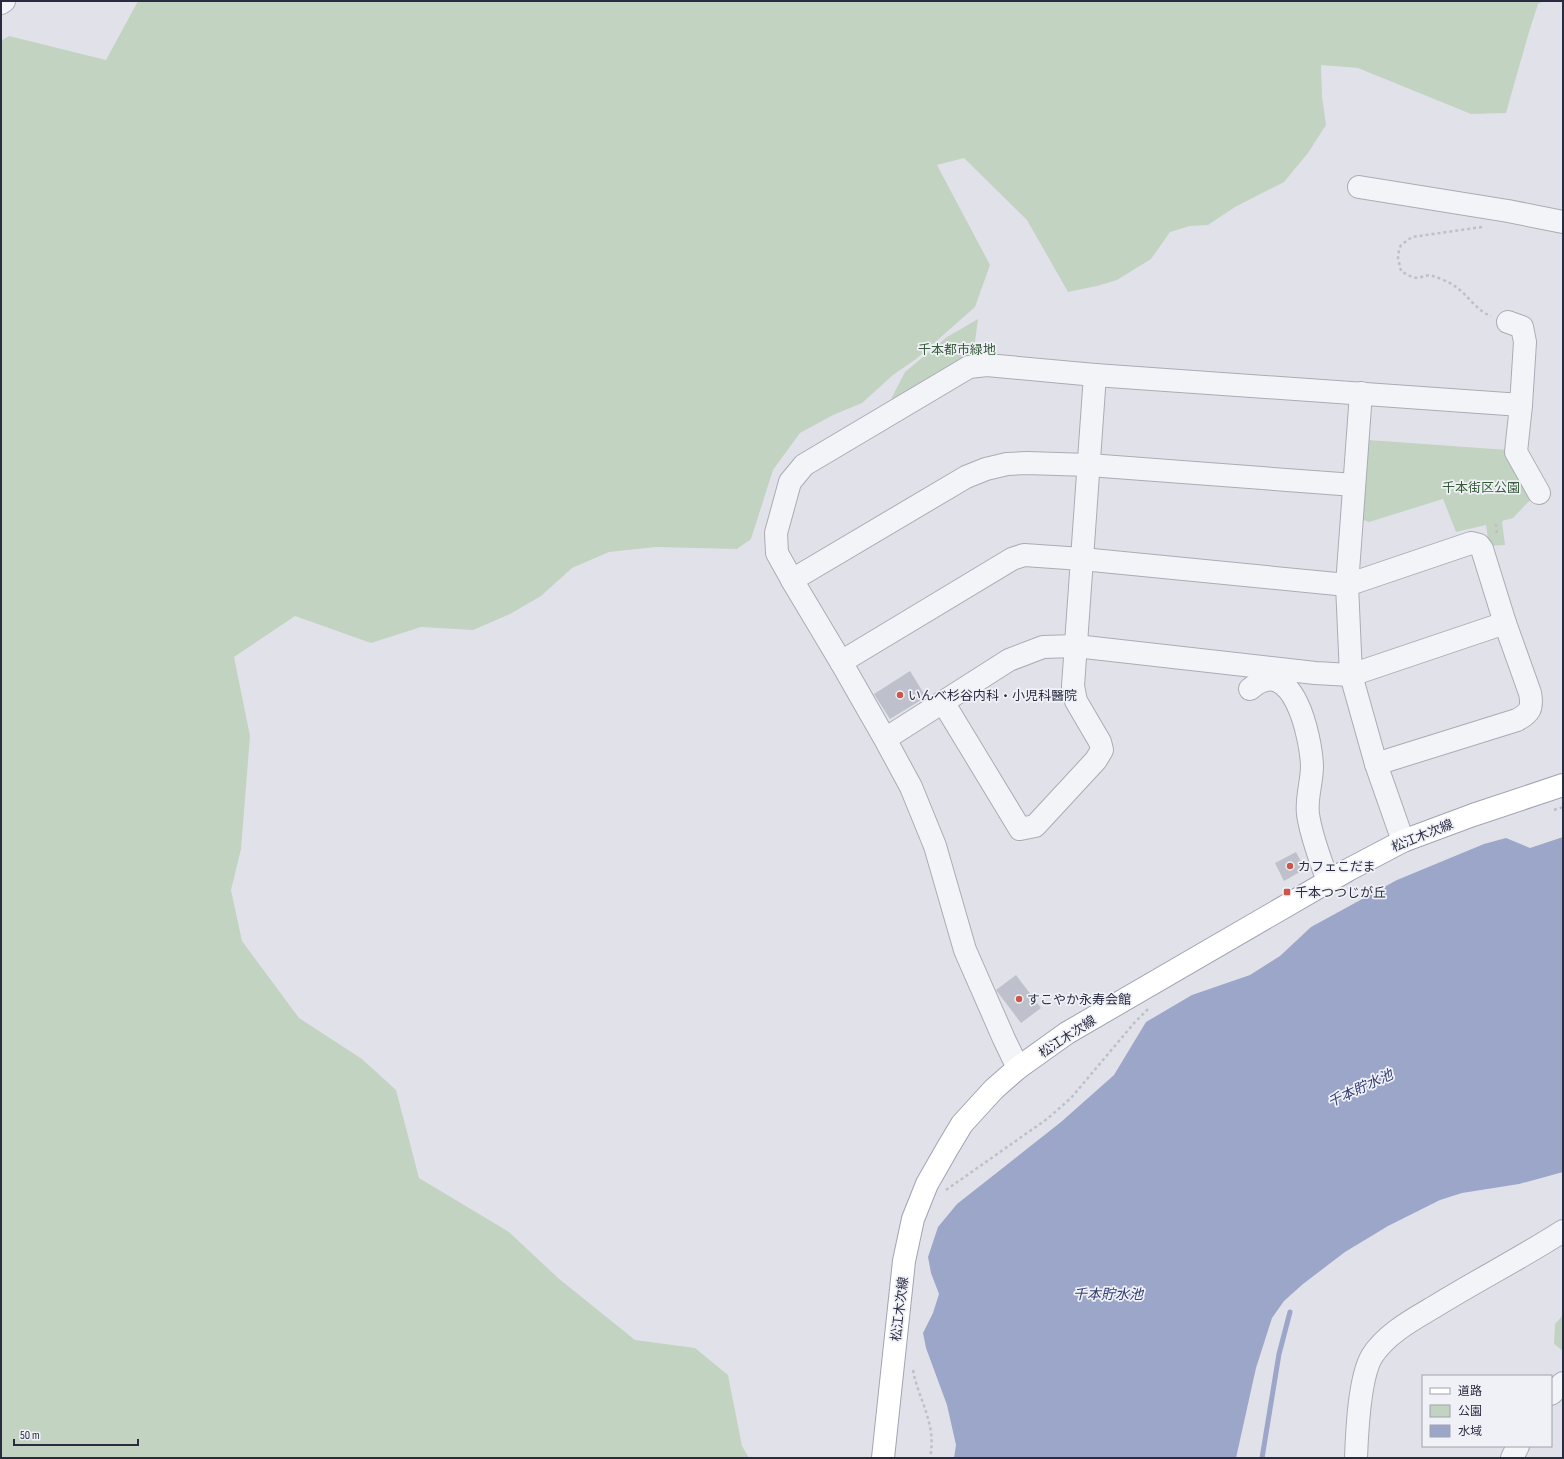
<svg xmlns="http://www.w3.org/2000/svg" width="1564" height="1459" viewBox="0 0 1564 1459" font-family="'Sofia Sans Condensed','Noto Sans JP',sans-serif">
<rect width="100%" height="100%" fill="#e1e2e9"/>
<g fill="#c2d3c2">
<polygon points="138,1 1543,1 1538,4 1529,32 1506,113 1471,114 1358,68 1321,65 1322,96 1326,125 1308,153 1284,182 1235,207 1208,225 1190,226 1170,232 1151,259 1117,280 1097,286 1068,292 1027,220 964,158 937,165 990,265 975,307 916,359 893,375 862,403 833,415 800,433 773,470 751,539 737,549 656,547 609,552 572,568 541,596 510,614 473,630 421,627 371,643 295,616 234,657 250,736 241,849 231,890 242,941 299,1018 362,1059 396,1090 419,1178 509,1232 558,1278 635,1340 695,1348 728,1375 742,1446 749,1458 1,1458 1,41 9,36 106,60"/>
<polygon points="978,319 973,357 888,405 905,372 947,337"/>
<polygon points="1368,440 1508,450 1533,497 1513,518 1502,521 1505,545 1489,546 1486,525 1456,532 1443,499 1369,522 1361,519"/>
<polygon points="1563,1315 1563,1351 1554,1344 1555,1324"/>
</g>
<polygon fill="#9ca6c9" points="1563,837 1563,1172 1519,1184 1462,1193 1440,1200 1388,1226 1345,1252 1303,1284 1284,1301 1272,1318 1256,1368 1236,1458 954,1458 956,1445 947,1405 926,1348 923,1333 933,1313 939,1294 931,1273 928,1257 938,1227 957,1204 1061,1122 1114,1075 1146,1022 1192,995 1250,975 1280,956 1311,927 1397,880 1484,844 1506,838 1530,848"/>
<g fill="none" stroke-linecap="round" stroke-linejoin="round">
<polyline stroke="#9ca6c9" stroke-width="5" points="1262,1458 1279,1354 1290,1312"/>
</g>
<g fill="#bec0cc">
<polygon points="910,671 926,697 890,719 874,694"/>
<polygon points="1296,852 1305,869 1284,881 1275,863"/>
<polygon points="1016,975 1041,1008 1021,1023 996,990"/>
</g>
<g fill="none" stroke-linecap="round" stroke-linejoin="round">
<defs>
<g id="minor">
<polyline points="1,3 4,1"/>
<polyline points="1359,187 1508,211 1563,222"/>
<polyline points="1508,322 1522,327 1525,342 1521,405"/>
<polyline points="1361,393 1347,585 1351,675 1376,764 1403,841"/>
<polyline points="792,580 777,553 776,533 790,482 804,465 969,367 987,365 1095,375 1521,405 1516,452 1539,493"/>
<polyline points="841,662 792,580 966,477 986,469 1007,464 1027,463 1089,465 1354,485"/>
<path d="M 1250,689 C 1293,651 1311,738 1312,766 C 1312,782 1306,798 1308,814 C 1311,837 1321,860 1328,882"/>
<polyline points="943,702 1020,829 1035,826 1096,760 1102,750 1100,742 1076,701 1073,686 1095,375"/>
<polyline points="885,739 1009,660 1043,647 1076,646 1315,673 1351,675 1505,623 1482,549 1479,545 1471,543 1347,585 1082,559 1024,555 1012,559 841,662 885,739 911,787 935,846 965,950 1004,1039 1018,1068"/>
<path d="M 1376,764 L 1517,720 C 1530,713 1533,708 1530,693 L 1505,623"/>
<polyline points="1551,1394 1563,1383"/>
<path d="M 1356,1458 C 1357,1432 1359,1378 1372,1356 C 1386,1334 1412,1320 1434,1307 C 1476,1281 1521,1258 1563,1231"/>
<polyline points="1512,1458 1518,1446"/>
</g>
<polyline id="major" points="883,1458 904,1261 913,1219 927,1184 947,1149 962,1124 994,1089 1018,1068 1067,1033 1348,870 1403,841 1473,815 1563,785"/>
</defs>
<use href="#minor" stroke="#aaabb6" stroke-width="24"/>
<use href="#major" stroke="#a0a3b5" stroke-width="24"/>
<g stroke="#bec0c7" stroke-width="2.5" stroke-dasharray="3 3" stroke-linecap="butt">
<path d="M 1482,227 L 1412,237 L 1401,245 L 1399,250 L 1398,258 L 1401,271 C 1406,274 1412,278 1418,278 C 1423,277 1427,274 1433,276 C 1439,278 1447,281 1453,285 C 1467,293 1475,310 1491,316"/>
<polyline points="1496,524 1497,536"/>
<polyline points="1554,810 1563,807"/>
<polyline points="946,1190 1047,1119 1071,1098 1135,1022 1148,1009"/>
<path d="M 913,1370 C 919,1402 937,1423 930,1458"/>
</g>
<use href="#minor" stroke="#f3f4f7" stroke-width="22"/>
<use href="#major" stroke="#fff" stroke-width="22"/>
</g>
<g fill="#cc5648" stroke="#f0f1f7" stroke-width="1.5">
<circle cx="900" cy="695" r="4"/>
<circle cx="1290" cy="866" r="4"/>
<rect x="1283" y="888" width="8" height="8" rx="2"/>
<circle cx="1019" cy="999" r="4"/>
</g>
<g text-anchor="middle" stroke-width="3.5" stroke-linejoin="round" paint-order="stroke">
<g font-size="13" fill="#375c39" stroke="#f0f1f7">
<text x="957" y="354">千本都市緑地</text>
<text x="1481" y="492">千本街区公園</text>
</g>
<g font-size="13" fill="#292c40" stroke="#f0f1f7" text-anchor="start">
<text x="908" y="700">いんべ杉谷内科・小児科醫院</text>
<text x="1298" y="871">カフェこだま</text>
<text x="1295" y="897">千本つつじが丘</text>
<text x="1027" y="1004">すこやか永寿会館</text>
</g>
<g font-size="13" fill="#292c40" stroke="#f0f1f7">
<text transform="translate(1422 835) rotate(-22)" y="5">松江木次線</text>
<text transform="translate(1067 1036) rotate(-33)" y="5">松江木次線</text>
<text transform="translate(899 1309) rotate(-83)" y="5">松江木次線</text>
</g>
<g font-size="14" font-style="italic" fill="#344074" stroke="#f0f1f7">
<text transform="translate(1360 1088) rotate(-25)" y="5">千本貯水池</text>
<text x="1108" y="1299">千本貯水池</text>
</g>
</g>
<rect width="1564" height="1459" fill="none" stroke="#292c40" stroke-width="4"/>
<rect x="1422" y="1375" width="130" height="72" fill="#f0f1f7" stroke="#a0a2ae"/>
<rect x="1430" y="1388" width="20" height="6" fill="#ffffff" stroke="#a0a2ae"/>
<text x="1458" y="1395" font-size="12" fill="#292c40">道路</text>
<rect x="1430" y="1405" width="20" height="12" fill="#c2d3c2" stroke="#a0a2ae"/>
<text x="1458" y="1415" font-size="12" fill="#292c40">公園</text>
<rect x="1430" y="1425" width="20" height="12" fill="#9ca6c9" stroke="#a0a2ae"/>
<text x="1458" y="1435" font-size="12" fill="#292c40">水域</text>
<path d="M14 1439v6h124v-6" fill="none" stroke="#292c40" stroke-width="2"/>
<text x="20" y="1439" font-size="12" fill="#292c40" stroke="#f0f1f7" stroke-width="3" paint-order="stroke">50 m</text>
</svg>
